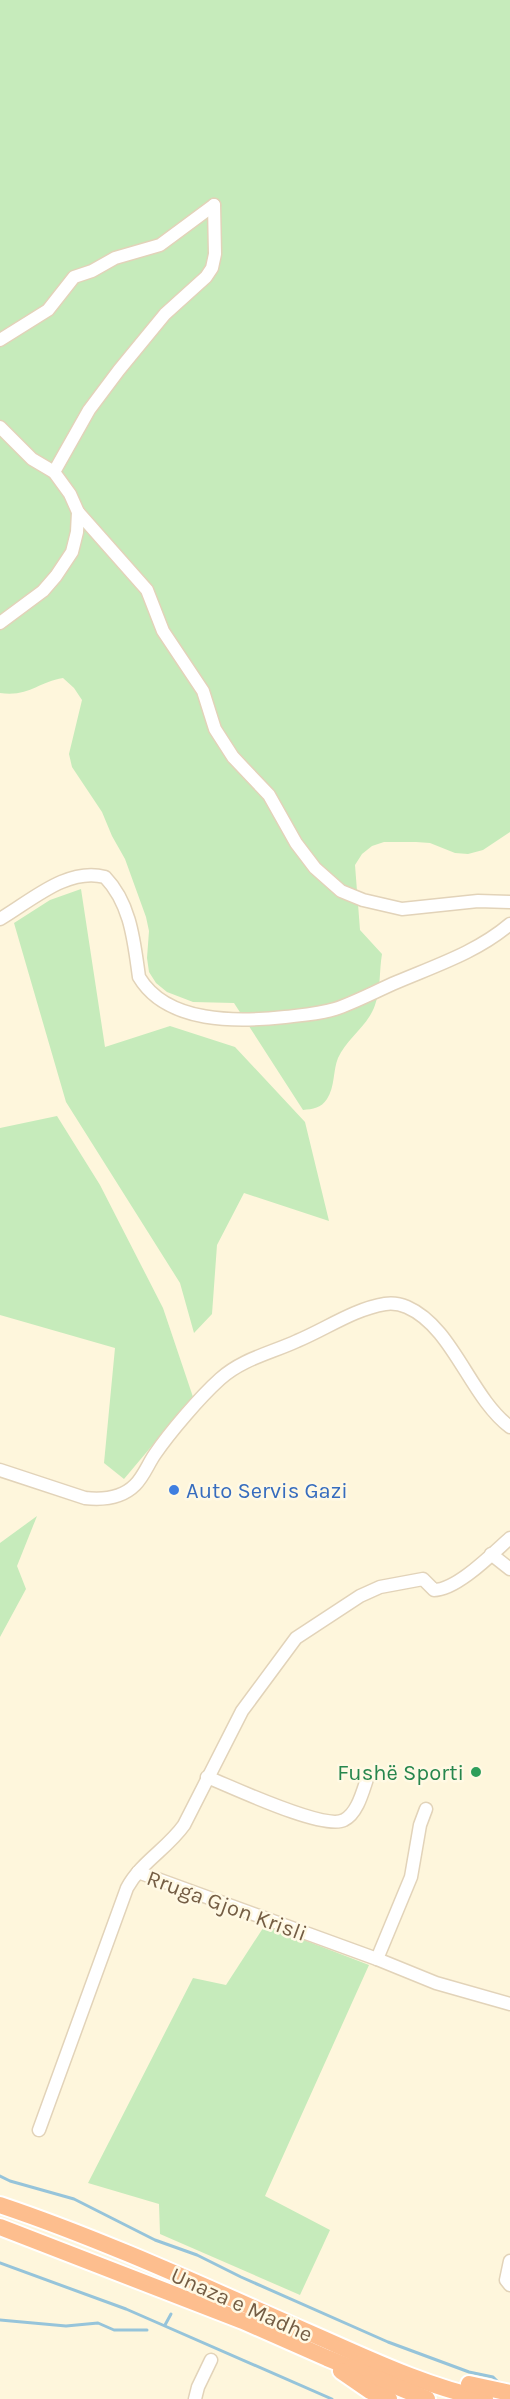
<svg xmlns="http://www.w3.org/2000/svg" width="510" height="2399" viewBox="0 0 510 2399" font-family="Karla,sans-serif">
<rect width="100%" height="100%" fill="#fef6dc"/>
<g fill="#c6ebbb">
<path d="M 0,0 L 510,0 L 510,832 L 483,850 L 468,854 L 455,853 L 430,843 L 416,842 L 384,842 L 372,846 L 362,854 L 355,865 L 360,930 L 382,954 C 379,971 381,989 375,1005 C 368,1026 347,1038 338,1058 C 333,1070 335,1087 327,1099 C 321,1108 313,1109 303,1110 L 234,1003 L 193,1002 L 167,992 L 156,983 L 149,972 L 147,958 L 149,931 L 146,917 L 125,859 L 112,836 L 102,812 L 72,767 L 69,754 L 82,700 L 74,688 L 63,678 C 38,682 29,697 0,693 Z"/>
<polygon points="81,889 105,1047 170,1026 235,1047 305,1122 329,1221 244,1193 217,1245 212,1314 194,1333 180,1283 66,1102 14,923 50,900"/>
<polygon points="57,1116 100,1185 163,1308 193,1397 124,1479 104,1463 115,1348 0,1315 0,1128"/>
<polygon points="37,1516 17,1566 26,1589 0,1637 0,1543"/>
<polygon points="265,1925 369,1965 265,2196 330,2230 300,2295 160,2234 159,2204 88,2183 193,1978 226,1985"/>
</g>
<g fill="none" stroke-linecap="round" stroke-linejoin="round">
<g stroke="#96c4da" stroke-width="3">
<polyline points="0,2176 10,2181 74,2199 155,2240 197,2255 241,2277 388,2342 469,2372 493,2377 499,2383"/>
<polyline points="0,2263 126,2309 332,2399"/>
<polyline points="0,2320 66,2326 98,2323 114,2330 147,2330"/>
<polyline points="165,2325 171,2314"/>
</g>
<defs>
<g id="minor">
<polyline points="0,340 48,310 74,277 92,271 115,258 160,245 214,205"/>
<polyline points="0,427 32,459 54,472 70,494 78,512 77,532 72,552 56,576 43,591 0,623"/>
<polyline points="54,472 89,410 119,370 165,314 206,277 212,268 215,254 214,205"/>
<polyline points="78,512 147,590 163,631 203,691 215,729 233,757 269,795 296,843 315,868 341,891 363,900 402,909 478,901 510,902"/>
<path d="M 0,919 C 31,901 67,867 105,877 C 131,904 134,942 139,977 C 167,1024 238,1022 285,1017 C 302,1015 319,1014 335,1009 C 356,1002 376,991 397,982 C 437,965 477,952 510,924"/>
<path d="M 0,1470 L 85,1498 C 103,1500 122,1498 135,1485 C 144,1476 148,1464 155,1454 C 170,1432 200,1397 220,1379 C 242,1359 271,1353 297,1341 C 326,1329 354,1309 385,1304 C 392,1303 400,1304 407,1307 C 453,1327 470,1397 510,1427"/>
<polyline points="491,1554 510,1569"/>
<path d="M 207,1777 C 230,1786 324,1831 344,1820 C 358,1813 363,1790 368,1776"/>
<polyline points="138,1872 377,1959 436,1983 510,2004"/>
<polyline points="377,1959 411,1877 420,1825 426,1809"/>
<path d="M 39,2130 L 127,1888 C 141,1862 167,1849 184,1825 L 242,1711 L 296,1638 L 360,1596 L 380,1587 L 423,1579 L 434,1590 C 457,1590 493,1553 510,1538"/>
<polyline points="510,2261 506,2280 510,2285"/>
<polyline points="195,2399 198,2387 211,2360"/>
</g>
<g id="highway">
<path d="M 0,2205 C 104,2240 203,2286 303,2330 C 363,2356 421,2385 485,2399"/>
<polyline points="0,2227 243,2321 327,2358 427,2399"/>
<polyline points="341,2371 370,2391 389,2399"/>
<polyline points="469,2384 510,2393"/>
</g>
</defs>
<use href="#minor" stroke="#e2d3b9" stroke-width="15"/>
<use href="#highway" stroke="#fff" stroke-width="20"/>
<use href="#minor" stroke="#fff" stroke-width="12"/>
<use href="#highway" stroke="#fdbe8e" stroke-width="16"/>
</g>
<circle fill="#3f7fe0" stroke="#fff9e4" stroke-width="2" cx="174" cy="1490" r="6"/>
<circle fill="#2e9e5b" stroke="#fff9e4" stroke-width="2" cx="476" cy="1772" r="6"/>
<g text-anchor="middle" stroke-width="5" stroke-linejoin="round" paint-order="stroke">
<g font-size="22" fill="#366cbe" stroke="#fff9e4" text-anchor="start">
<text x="186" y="1498">Auto Servis Gazi</text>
</g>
<g font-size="22" fill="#27864d" stroke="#fff9e4" text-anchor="end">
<text x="464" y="1780">Fushë Sporti</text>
</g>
<g font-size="22" fill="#745d44" stroke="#fff9e4">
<text transform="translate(227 1905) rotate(20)" y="8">Rruga Gjon Krisli</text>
<text transform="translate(242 2304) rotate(24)" y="8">Unaza e Madhe</text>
</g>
</g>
</svg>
